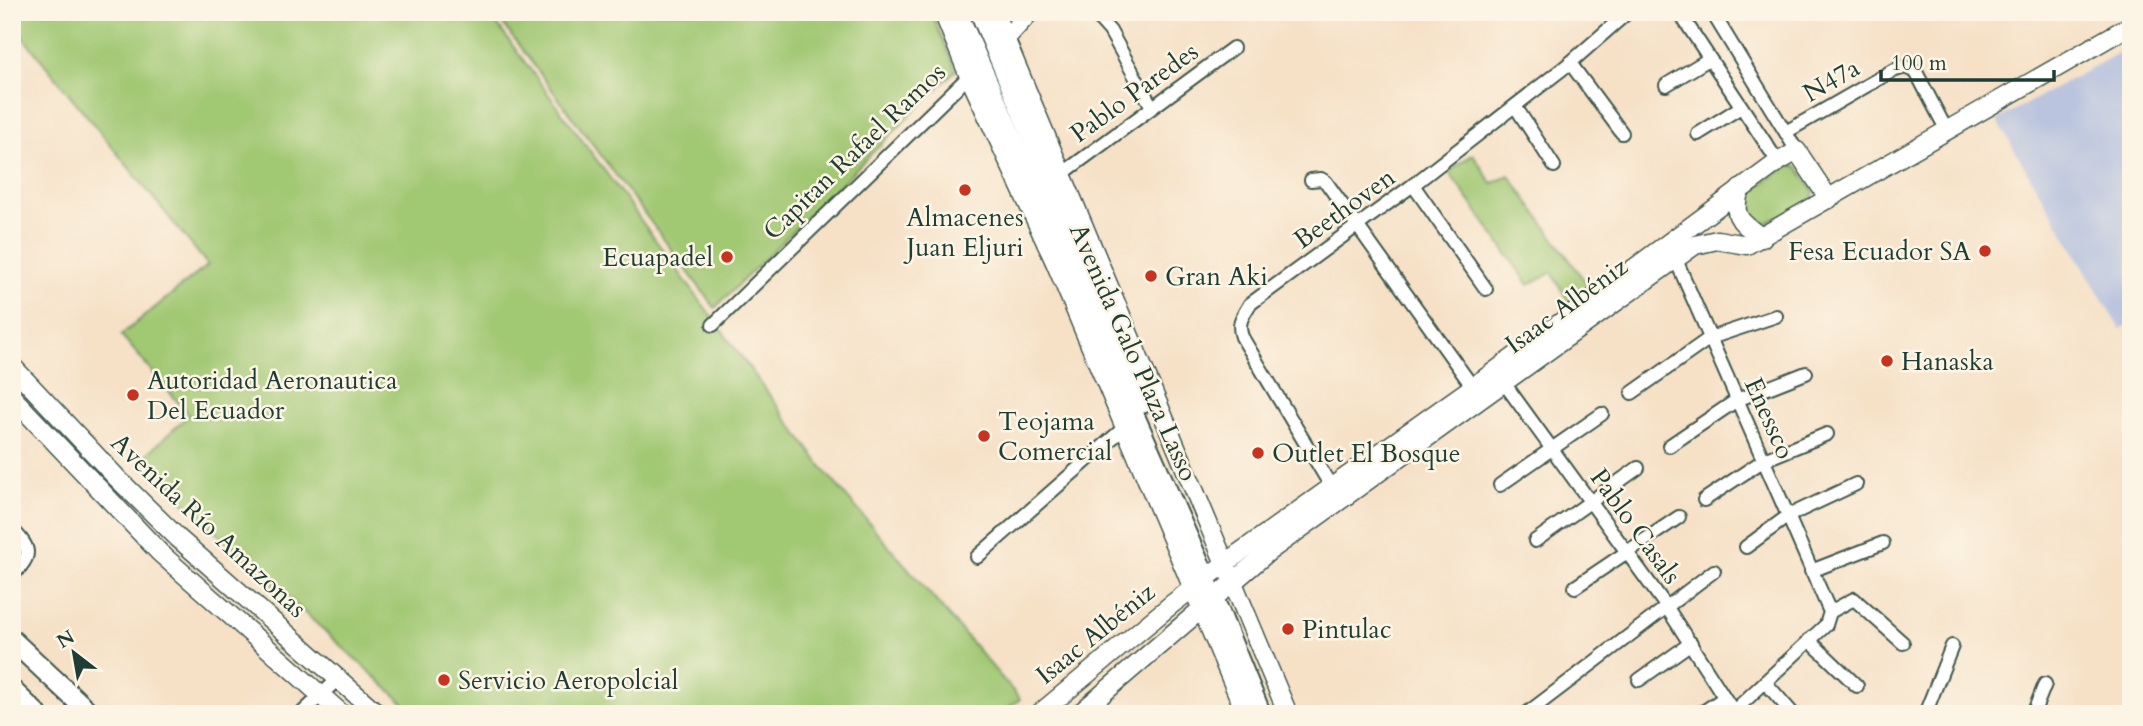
<svg xmlns="http://www.w3.org/2000/svg" width="2143" height="726" viewBox="0 0 2143 726" font-family="Cardo,serif">
<rect width="100%" height="100%" fill="#fcf5e5"/>
<filter id="ink" filterUnits="userSpaceOnUse"><feTurbulence type="fractalNoise" baseFrequency=".0143" numOctaves="2"/><feDisplacementMap in="SourceGraphic" scale="14" xChannelSelector="R" yChannelSelector="G"/><feConvolveMatrix kernelMatrix="1 2 1 2 8 2 1 2 1" color-interpolation-filters="sRGB"/></filter>
<filter id="wash" filterUnits="userSpaceOnUse"><feTurbulence type="fractalNoise" baseFrequency=".00686" numOctaves="4" result="noise"/><feDisplacementMap in="SourceGraphic" scale="28" xChannelSelector="R" yChannelSelector="G"/><feGaussianBlur stdDeviation="1.57" result="paint"/><feColorMatrix in="noise" values="0 0 0 0 0 0 0 0 0 0 0 0 0 0 0 0 0 1.4 0 .05"/><feComposite in="paint" operator="in"/></filter>
<g filter="url(#wash)">
<rect width="100%" height="100%" fill="#f6e1c7"/>
<polygon fill="#bac4de" points="2131,46 2131,324 2120,329 1997,120"/>
<g fill="#a1c873" stroke="#608254" stroke-width="2">
<polygon points="15,12 488,12 828,475 1020,699 1001,714 416,714 187,506 146,455 189,415 121,335 208,265 13,25"/>
<polygon points="494,12 931,12 956,70 715,308"/>
<polygon points="1473,154 1492,184 1509,175 1589,287 1569,303 1552,272 1529,285 1449,172"/>
<path d="M 1790,165 L 1798,167 L 1814,192 L 1811,201 L 1764,224 L 1752,222 C 1731,196 1771,178 1790,165 Z"/>
</g>
</g>
<g filter="url(#ink)">
<g fill="none" stroke-linecap="round" stroke-linejoin="round">
<defs>
<g id="street">
<polyline points="1093,12 1110,31 1152,107"/>
<polyline points="1679,12 1778,162"/>
<polyline points="1712,12 1797,151"/>
<polyline points="1570,63 1622,133"/>
<polyline points="1666,85 1709,59"/>
<polyline points="1515,106 1554,166"/>
<polyline points="1786,132 1892,71 1905,67 1916,72 1947,131"/>
<polyline points="1698,134 1741,107"/>
<polyline points="1062,174 1233,48"/>
<polyline points="1311,180 1321,179 1326,182 1477,393"/>
<polyline points="1413,185 1486,289"/>
<polyline points="1673,253 1830,612 1826,625 1734,711"/>
<polyline points="713,325 969,76"/>
<polyline points="1499,376 1666,606 1735,714"/>
<polyline points="1632,393 1710,338 1776,316"/>
<polyline points="1669,446 1737,400 1806,373"/>
<polyline points="1500,485 1602,414"/>
<path d="M 1332,488 L 1242,337 C 1237,323 1242,317 1250,304 L 1413,185 L 1570,63 L 1628,12"/>
<polyline points="1704,500 1764,460 1827,434"/>
<path d="M 12,529 C 32,550 32,555 12,576"/>
<polyline points="1535,541 1638,468"/>
<polyline points="1746,547 1788,516 1856,484"/>
<polyline points="977,557 1125,427"/>
<polyline points="1811,571 1883,543"/>
<polyline points="1575,587 1679,517"/>
<polyline points="1830,612 1854,599 1903,643"/>
<polyline points="1809,640 1857,686"/>
<polyline points="1639,680 1691,643"/>
<polyline points="1765,682 1793,714"/>
<polyline points="301,714 338,679"/>
<polyline points="1526,714 1714,571"/>
<polyline points="1700,714 1724,698"/>
<polyline points="1925,714 1952,646"/>
<polyline points="2033,714 2045,684"/>
</g>
<g id="secondary">
<polyline points="943,12 969,76 1055,262 1246,714"/>
<polyline points="994,12 1288,714"/>
<polyline points="999,46 1030,12"/>
<path d="M 1740,189 C 1731,218 1740,221 1762,238"/>
<polyline points="12,366 117,478 178,538 378,714"/>
<polyline points="12,397 160,553 342,714"/>
<polyline points="1039,714 1172,604 1239,553 1495,371 1778,162 1797,151 1829,199"/>
<polyline points="1079,714 1268,552 1695,245 1717,240 1747,245 2131,25"/>
</g>
<g id="primary">
<polyline points="957,12 1200,565 1261,714"/>
<polyline points="980,12 1143,403"/>
<polyline points="12,640 91,714"/>
<polyline points="12,690 37,714"/>
</g>
</defs>
<use href="#street" stroke="#3f564a" stroke-width="16"/>
<use href="#secondary" stroke="#3f564a" stroke-width="21"/>
<use href="#primary" stroke="#3f564a" stroke-width="23"/>
<use href="#street" stroke="#fff" stroke-width="12"/>
<use href="#secondary" stroke="#fff" stroke-width="18"/>
<use href="#primary" stroke="#fff" stroke-width="19"/>
</g>
</g>
<g fill="#c8321e" stroke="#fcf5e5" stroke-width="2.5">
<circle cx="965" cy="190" r="7"/>
<circle cx="1985" cy="251" r="7"/>
<circle cx="727" cy="257" r="7"/>
<circle cx="1151" cy="276" r="7"/>
<circle cx="1887" cy="361" r="7"/>
<circle cx="133" cy="395" r="7"/>
<circle cx="984" cy="436" r="7"/>
<circle cx="1258" cy="453" r="7"/>
<circle cx="1288" cy="629" r="7"/>
<circle cx="444" cy="680" r="7"/>
</g>
<g text-anchor="middle" stroke-width="5" stroke-linejoin="round" paint-order="stroke">
<g font-size="26" fill="#1f3d34" stroke="#fcf5e5">
<text transform="translate(1831 80) rotate(-30)" y="9">N47a</text>
<text transform="translate(1134 92) rotate(-36)" y="9">Pablo Paredes</text>
<text transform="translate(854 151) rotate(-44)" y="9">Capitan Rafael Ramos</text>
<text transform="translate(1344 208) rotate(-36)" y="9">Beethoven</text>
<text transform="translate(1566 305) rotate(-36)" y="9">Isaac Albéniz</text>
<text transform="translate(1134 352) rotate(66)" y="9">Avenida Galo Plaza Lasso</text>
<text transform="translate(1770 418) rotate(66)" y="9">Enessco</text>
<text transform="translate(209 525) rotate(43)" y="9">Avenida Río Amazonas</text>
<text transform="translate(1636 526) rotate(54)" y="9">Pablo Casals</text>
<text transform="translate(1095 633) rotate(-39)" y="9">Isaac Albéniz</text>
</g>
<g font-size="26" fill="#1f3d34" stroke="#fcf5e5" text-anchor="start">
<text x="965" y="226" text-anchor="middle">Almacenes<tspan x="965" dy="30">Juan Eljuri</tspan></text>
<text x="1971" y="260" text-anchor="end">Fesa Ecuador SA</text>
<text x="713" y="266" text-anchor="end">Ecuapadel</text>
<text x="1165" y="285">Gran Aki</text>
<text x="1901" y="370">Hanaska</text>
<text x="147" y="389">Autoridad Aeronautica<tspan x="147" dy="30">Del Ecuador</tspan></text>
<text x="998" y="430">Teojama<tspan x="998" dy="30">Comercial</tspan></text>
<text x="1272" y="462">Outlet El Bosque</text>
<text x="1302" y="638">Pintulac</text>
<text x="458" y="689">Servicio Aeropolcial</text>
</g>
</g>
<rect width="2143" height="726" fill="none" stroke="#fcf5e5" stroke-width="42"/>
<g transform="translate(74 653) rotate(329)" stroke="#fcf5e5" stroke-width="5" paint-order="stroke">
<path d="M0-5L12 26L0 18L-12 26Z" fill="#1f3d34"/>
<text y="-10" font-size="19" font-weight="bold" text-anchor="middle" fill="#1f3d34">N</text>
</g>
<path d="M1881 70v10h173v-10" fill="none" stroke="#1f3d34" stroke-width="3.5"/>
<text x="1891" y="70" font-size="21" fill="#1f3d34" stroke="#fcf5e5" stroke-width="5" paint-order="stroke">100 m</text>
</svg>
